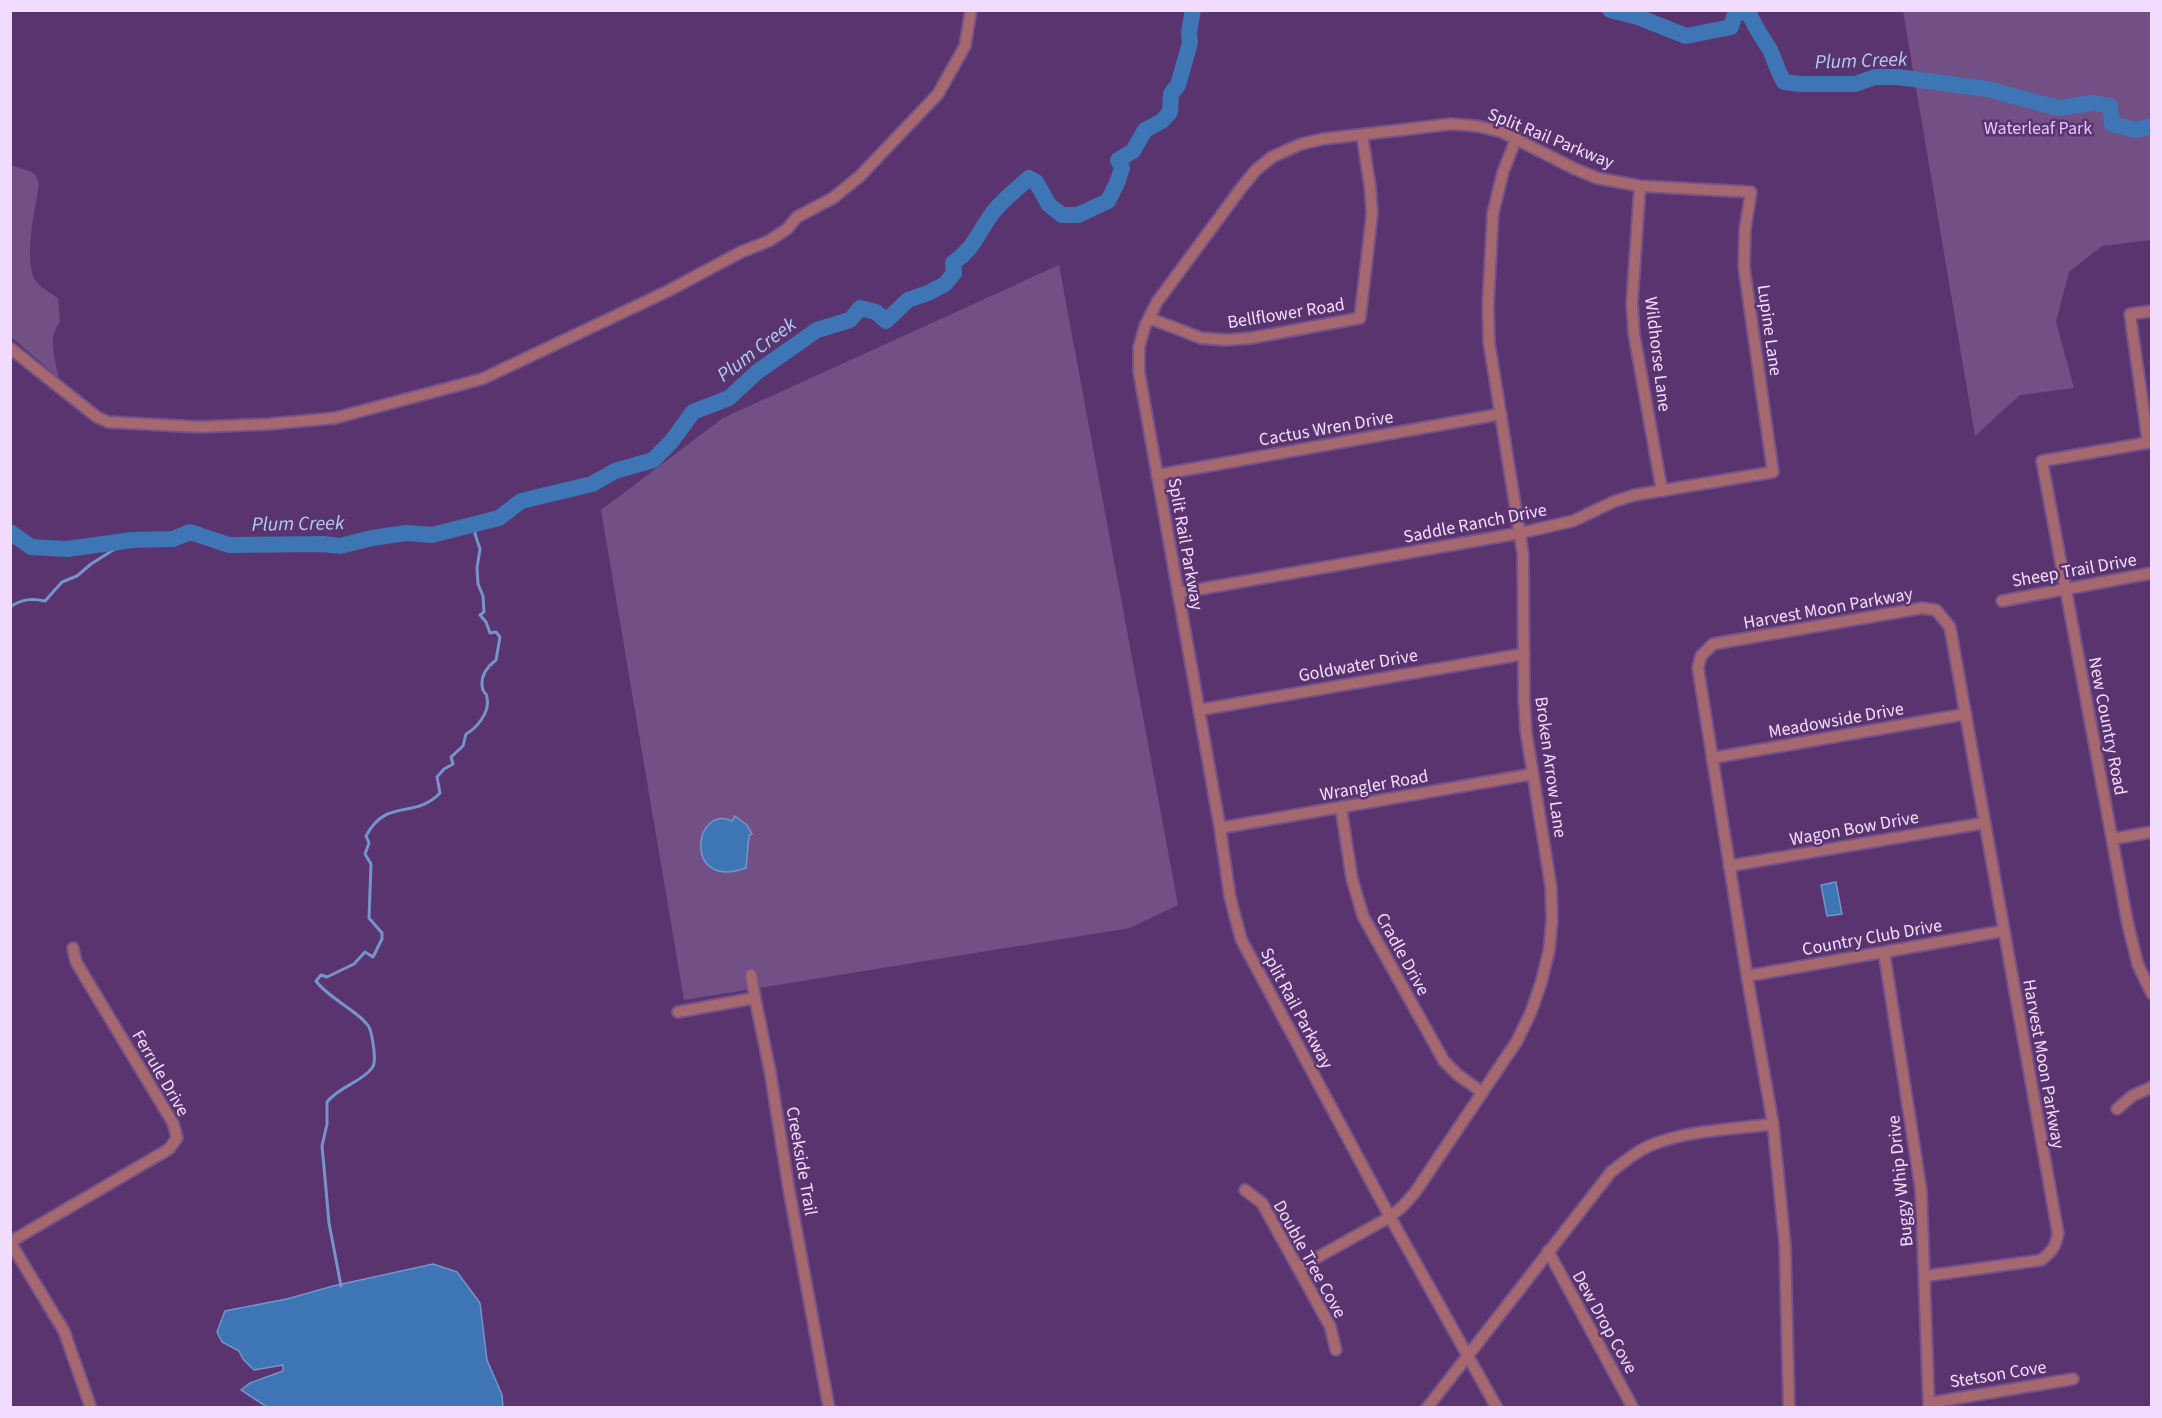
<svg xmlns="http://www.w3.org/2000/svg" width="2162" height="1418" viewBox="0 0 2162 1418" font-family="'Source Sans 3',sans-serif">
<rect width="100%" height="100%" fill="#5a346e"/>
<g fill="#724f84">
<polygon points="1903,11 2151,11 2151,240 2102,246 2069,272 2056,322 2074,388 2020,395 1975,436"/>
<path d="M 11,165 L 29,171 L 36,175 L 39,184 C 36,207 21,266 38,284 C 43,289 52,294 58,298 L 60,322 C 47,337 55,360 59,378 L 11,337 Z"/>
<polygon points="1059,265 1178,905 1130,928 684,1000 601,510 723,418"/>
</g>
<g fill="#3e75b5" stroke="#7494cb" stroke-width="1.5">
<path d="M 735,816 L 747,825 L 752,834 L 749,836 L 746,868 C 682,891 694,803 732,821 Z"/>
<polygon points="1836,882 1842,914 1827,916 1821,885"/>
<polygon points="433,1264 457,1272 480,1303 487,1360 502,1395 503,1407 267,1407 241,1390 250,1383 283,1371 283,1365 254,1370 243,1359 239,1351 222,1342 217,1332 225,1311 287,1299 333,1286"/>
</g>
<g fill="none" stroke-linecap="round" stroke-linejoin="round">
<g stroke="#7494cb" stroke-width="3">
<path d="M 10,607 C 22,599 31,598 45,601 L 62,582 L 77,576 L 91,564 L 118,547 L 123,541"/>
<path d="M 341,1286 L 329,1223 L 324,1167 L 322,1146 L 327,1124 L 327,1102 C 340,1086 362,1082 372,1068 C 376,1063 374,1057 374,1050 C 373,1044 372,1033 369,1027 C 359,1011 329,999 316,981 L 321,975 L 327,977 L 354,964 L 365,952 L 373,957 L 382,939 L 382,933 L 369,918 L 371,864 L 365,854 L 369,843 L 366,836 C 387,797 414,820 440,793 L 437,777 L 444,769 L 453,764 L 451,757 L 463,746 L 466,734 C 477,728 490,712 487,698 C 486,690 486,697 483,690 C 479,677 487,667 496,660 L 500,637 L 496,632 L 490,633 L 486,622 L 480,615 L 484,612 L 483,596 L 478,584 L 477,568 L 480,549 L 475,534 L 478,522"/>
</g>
<g stroke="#3e75b5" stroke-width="16">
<path d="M 1610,10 L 1638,17 L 1686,36 L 1731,27 L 1735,14 L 1748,11 C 1754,26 1762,37 1770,50 C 1775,61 1778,72 1784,82 L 1800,84 L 1855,84 L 1875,77 L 1898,77 L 1987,89 L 2058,108 L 2094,103 L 2110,106 L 2112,124 L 2136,130 L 2152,126"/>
<path d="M 10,532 L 31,547 L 67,549 L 132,540 L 173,539 L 190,532 L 229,545 L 323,544 L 340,546 L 372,538 L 406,533 L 432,535 L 499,518 L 521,501 L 592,484 L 615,471 L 653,460 L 671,442 L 693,412 L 729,398 L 757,372 L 817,330 L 850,320 L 860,308 L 876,312 L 886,321 L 908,300 L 928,293 L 945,284 L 954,273 L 953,263 C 975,248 978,232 994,211 C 1004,199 1017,189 1029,178 L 1036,182 L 1049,205 L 1062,215 L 1078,215 L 1108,201 L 1117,183 L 1122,168 L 1118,160 L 1133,151 L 1145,130 L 1162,121 L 1170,112 L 1171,94 L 1178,85 L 1190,43 L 1189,32 L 1193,10"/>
</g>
<defs>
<g id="minor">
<polyline points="1640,186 1632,303 1634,334 1662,491"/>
<polyline points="1149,318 1201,338 1226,340 1251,338 1360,318 1372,214 1370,186 1362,135"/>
<polyline points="10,348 97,417 108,422 200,427 269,424 335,418 482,379 668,291 741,252 769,241 787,229 797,217 833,198 860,176 938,94 965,46 971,10"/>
<polyline points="2148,442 2130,314 2152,311"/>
<polyline points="2152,442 2042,461 2128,925 2138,965 2152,994"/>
<polyline points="1157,475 1501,414"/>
<polyline points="1178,593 1520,533 1573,521 1615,501 1635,495 1773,472 1744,267 1745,230 1751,192 1640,186 1597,178 1575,169 1502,132 1477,126 1451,124 1323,139 1301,144 1272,157 1256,170 1242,187 1157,302 1145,326 1139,347 1139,372 1220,828 1230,897 1241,939 1390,1217 1497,1408"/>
<polyline points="2002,601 2152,573"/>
<polyline points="1199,710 1524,654"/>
<polyline points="1712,758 1966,714"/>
<polyline points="1341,808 1352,879 1363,916 1444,1061 1458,1075 1482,1092"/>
<polyline points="1220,828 1533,774"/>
<polyline points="2112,839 2152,832"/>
<polyline points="1729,866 1984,823"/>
<polyline points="1884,952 1921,1190 1929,1408"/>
<polyline points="751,975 755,998"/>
<polyline points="1747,976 2003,931"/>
<polyline points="678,1012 755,998 770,1071 789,1190 829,1408"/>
<polyline points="2117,1109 2132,1096 2152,1087"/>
<polyline points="1245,1190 1262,1203 1330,1326 1336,1350"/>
<polyline points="10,1242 169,1149 177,1138 173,1123 76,962 73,948"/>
<polyline points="10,1242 64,1331 91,1408"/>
<polyline points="1548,1251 1633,1408"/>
<polyline points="1298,1268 1390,1217 1403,1206 1416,1191 1517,1041 1531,1012 1541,983 1549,951 1552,920 1551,887 1526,731 1524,698 1523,554 1489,342 1488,305 1493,213 1503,172 1516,139"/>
<polyline points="1929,1403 2073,1379"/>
<path d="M 1427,1408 L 1611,1172 C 1625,1161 1638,1150 1654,1144 C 1690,1130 1736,1129 1773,1124"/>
<path d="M 1789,1408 L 1785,1245 L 1773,1124 L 1747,976 L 1698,668 L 1701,656 L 1713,644 L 1922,608 L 1936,610 L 1950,627 L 2058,1233 C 2056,1246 2052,1252 2041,1260 L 1926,1276"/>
</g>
</defs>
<use href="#minor" stroke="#755288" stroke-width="14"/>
<use href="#minor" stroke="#a5686e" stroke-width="10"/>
</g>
<g text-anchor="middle" stroke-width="5" stroke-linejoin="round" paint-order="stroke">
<g font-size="18" fill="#e6c2fb" stroke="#5a346e">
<text x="2038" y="134">Waterleaf Park</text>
</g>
<g font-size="18" fill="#f2dcfe" stroke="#5a346e">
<text transform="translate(1551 138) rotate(22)" y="6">Split Rail Parkway</text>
<text transform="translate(1286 313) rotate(-9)" y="6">Bellflower Road</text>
<text transform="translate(1770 330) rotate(82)" y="6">Lupine Lane</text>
<text transform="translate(1658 354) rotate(83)" y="6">Wildhorse Lane</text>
<text transform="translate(1326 428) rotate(-10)" y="6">Cactus Wren Drive</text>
<text transform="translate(1475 523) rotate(-11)" y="6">Saddle Ranch Drive</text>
<text transform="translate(1186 544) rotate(80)" y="6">Split Rail Parkway</text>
<text transform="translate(2074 570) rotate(-10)" y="6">Sheep Trail Drive</text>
<text transform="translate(1828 608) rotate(-10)" y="6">Harvest Moon Parkway</text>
<text transform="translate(1358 665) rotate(-10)" y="6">Goldwater Drive</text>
<text transform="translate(1836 720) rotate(-10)" y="6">Meadowside Drive</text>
<text transform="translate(2108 726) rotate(79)" y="6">New Country Road</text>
<text transform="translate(1551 767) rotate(82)" y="6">Broken Arrow Lane</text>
<text transform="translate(1374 785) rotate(-10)" y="6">Wrangler Road</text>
<text transform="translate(1854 828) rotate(-10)" y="6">Wagon Bow Drive</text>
<text transform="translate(1872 937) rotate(-10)" y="6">Country Club Drive</text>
<text transform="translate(1403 954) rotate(61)" y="6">Cradle Drive</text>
<text transform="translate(1297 1008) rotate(62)" y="6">Split Rail Parkway</text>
<text transform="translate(2044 1064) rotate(80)" y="6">Harvest Moon Parkway</text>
<text transform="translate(161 1073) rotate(60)" y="6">Ferrule Drive</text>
<text transform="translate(802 1161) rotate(80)" y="6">Creekside Trail</text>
<text transform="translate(1900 1181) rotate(-96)" y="6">Buggy Whip Drive</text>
<text transform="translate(1310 1259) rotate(61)" y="6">Double Tree Cove</text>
<text transform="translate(1605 1322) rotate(61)" y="6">Dew Drop Cove</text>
<text transform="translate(1998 1374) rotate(-9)" y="6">Stetson Cove</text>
</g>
<g font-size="20" font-style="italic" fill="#b1cef1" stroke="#5a346e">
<text transform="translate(1861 60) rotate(-2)" y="7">Plum Creek</text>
<text transform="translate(756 349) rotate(-37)" y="7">Plum Creek</text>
<text transform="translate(298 523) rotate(-1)" y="7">Plum Creek</text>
</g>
</g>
<rect width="2162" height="1418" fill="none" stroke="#f2dcfe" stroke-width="24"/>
</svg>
